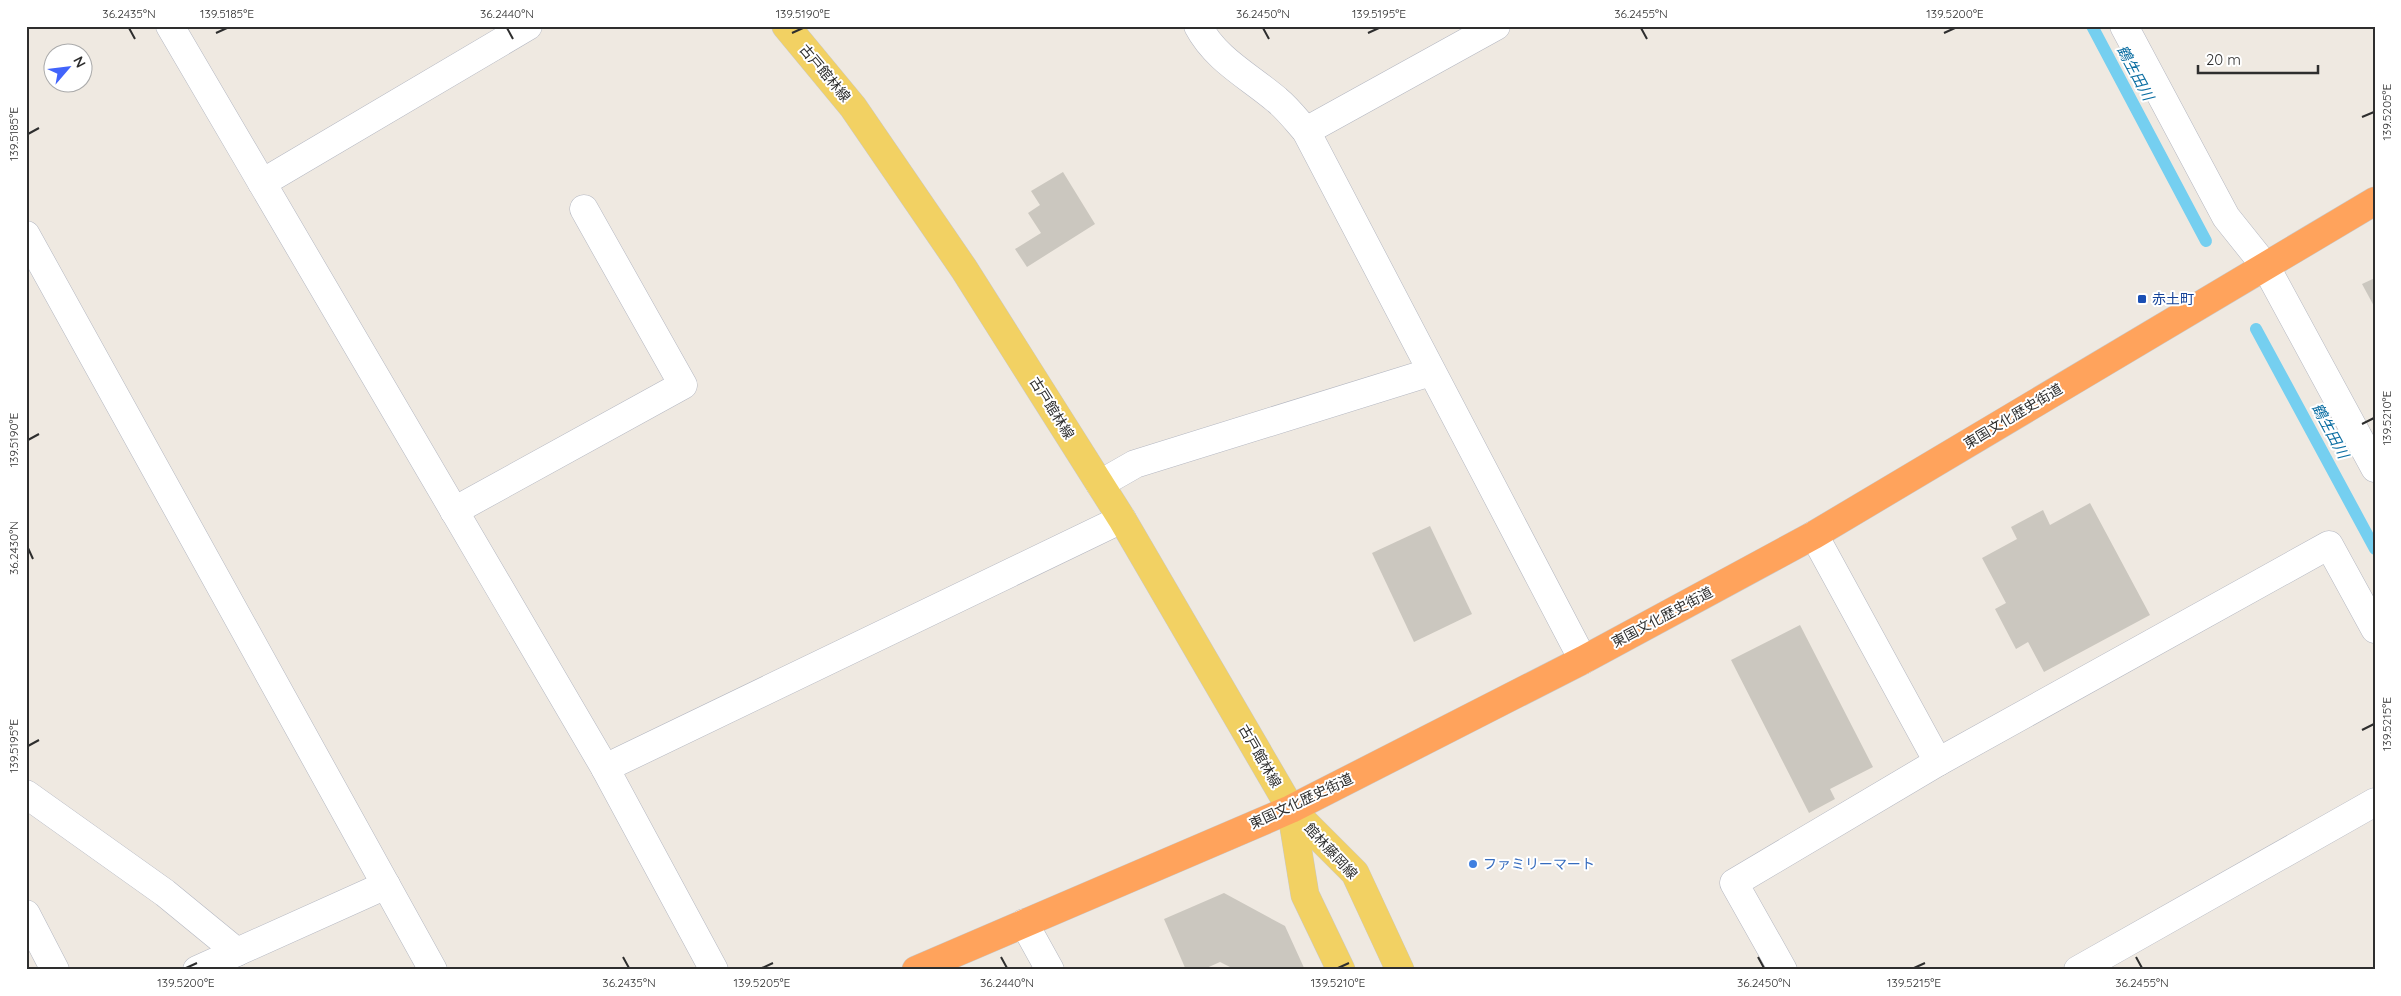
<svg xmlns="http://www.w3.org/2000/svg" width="2401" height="996" viewBox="0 0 2401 996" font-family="Quicksand,'Noto Sans JP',sans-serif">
<rect width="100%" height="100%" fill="#efe9e1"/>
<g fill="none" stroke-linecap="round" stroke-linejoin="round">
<g stroke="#75cff0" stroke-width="12">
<polyline points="2092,26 2206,241"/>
<polyline points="2256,329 2375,549"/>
</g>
</g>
<g fill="#cbc7bf">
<polygon points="1063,172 1095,224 1027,267 1015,249 1041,233 1028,213 1040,205 1031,191"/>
<polygon points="2375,278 2375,308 2362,284"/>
<polygon points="2090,503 2150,615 2044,672 2028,642 2016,649 1995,609 2006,603 1982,558 2017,539 2011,527 2043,510 2050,525"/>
<polygon points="1430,526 1472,614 1414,642 1372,553"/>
<polygon points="1800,625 1873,767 1830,789 1835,799 1809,813 1731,660"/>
<polygon points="1224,893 1285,926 1305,970 1236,970 1220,962 1202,970 1186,970 1164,919"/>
</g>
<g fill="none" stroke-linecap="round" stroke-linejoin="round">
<defs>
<g id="minor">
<polyline points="170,26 605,768 714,970"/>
<path d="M 1198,26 C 1216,60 1249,76 1277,100 C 1288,109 1297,121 1306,131 L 1583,660"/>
<polyline points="2124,26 2226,217 2266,267 2375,468"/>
<polyline points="1306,131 1496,26"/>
<polyline points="262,183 528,26"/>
<polyline points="26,235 433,970"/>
<polyline points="1100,484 1135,464 1431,372"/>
<polyline points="454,511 683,385 584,209"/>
<polyline points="1814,535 1938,762"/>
<polyline points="605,768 1122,519"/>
<polyline points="26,794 165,893 237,952"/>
<polyline points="26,914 55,970"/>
<polyline points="1024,923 1050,970"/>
<polyline points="197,970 386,885"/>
<polyline points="1783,970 1734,883 1938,762 2329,545 2375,629"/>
<polyline points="2078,970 2375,802"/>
</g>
<g id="major">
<polyline points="786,26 853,107 964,269 1122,519 1291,809 1355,873 1400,970"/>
<polyline points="1291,809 1305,895 1341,970"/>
</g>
<polyline id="highway" points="916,970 1291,809 1583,660 1814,535 2375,201"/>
</defs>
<use href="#minor" stroke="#b4b7c1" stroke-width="29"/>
<use href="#major" stroke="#c9c9c9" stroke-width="29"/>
<use href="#highway" stroke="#c9c9c9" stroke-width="29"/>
<use href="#minor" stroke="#fff" stroke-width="28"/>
<use href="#major" stroke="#f2d163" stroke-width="28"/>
<use href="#highway" stroke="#ffa35c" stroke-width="28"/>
</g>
<path fill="none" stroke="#2e2e2e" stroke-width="2" d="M 129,28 L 135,39M 507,28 L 513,39M 1263,28 L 1269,39M 1641,28 L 1647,39M 216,33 L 227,28M 792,33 L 803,28M 1368,33 L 1379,28M 1944,33 L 1955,28M 2362,117 L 2374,112M 28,134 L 39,128M 2362,424 L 2374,418M 28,440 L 39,434M 28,548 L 33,559M 2362,730 L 2374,724M 28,746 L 39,740M 623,957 L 629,968M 1001,957 L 1007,968M 1758,957 L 1764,968M 2136,957 L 2142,968M 186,968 L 197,963M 762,968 L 773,963M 1338,968 L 1349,963M 1914,968 L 1925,963"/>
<rect fill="#1a4fb4" stroke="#fff" stroke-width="2" x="2137" y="294" width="10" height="10" rx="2.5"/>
<circle fill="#3f7fe0" stroke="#fff" stroke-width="2" cx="1473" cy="864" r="5"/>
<g text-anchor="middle" stroke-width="4" stroke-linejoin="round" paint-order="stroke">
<g font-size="14" fill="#2e2e2e" stroke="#fff">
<text transform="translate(825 73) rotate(50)" y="5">古戸館林線</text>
<text transform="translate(1052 408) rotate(58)" y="5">古戸館林線</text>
<text transform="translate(2013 416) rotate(-31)" y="5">東国文化歴史街道</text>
<text transform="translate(1662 617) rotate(-28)" y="5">東国文化歴史街道</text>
<text transform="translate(1260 756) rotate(60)" y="5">古戸館林線</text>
<text transform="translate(1301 801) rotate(-25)" y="5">東国文化歴史街道</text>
<text transform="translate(1331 851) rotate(47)" y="5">館林藤岡線</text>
</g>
<g font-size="14" fill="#164399" stroke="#fff" text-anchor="start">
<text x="2152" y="304">赤土町</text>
</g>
<g font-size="14" fill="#366cbe" stroke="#fff" text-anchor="start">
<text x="1483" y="869">ファミリーマート</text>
</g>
<g font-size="15" font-style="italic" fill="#0d6fa3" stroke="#fff">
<text transform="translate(2135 73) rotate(62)" y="5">鶴生田川</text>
<text transform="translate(2330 431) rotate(62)" y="5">鶴生田川</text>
</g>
</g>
<rect width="2401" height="996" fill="none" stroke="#ffffff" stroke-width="55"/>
<g transform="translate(68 68) rotate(62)"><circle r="24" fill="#ffffff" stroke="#ababab"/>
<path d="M0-4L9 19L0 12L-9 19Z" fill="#4264fb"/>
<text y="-8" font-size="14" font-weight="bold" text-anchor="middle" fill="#2e2e2e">N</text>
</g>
<path d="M2198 65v8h120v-8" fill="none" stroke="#2e2e2e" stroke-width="2.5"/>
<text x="2206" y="65" font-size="15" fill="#2e2e2e" stroke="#ffffff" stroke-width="4" paint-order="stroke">20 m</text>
<rect x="28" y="28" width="2346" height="940" fill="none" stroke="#2e2e2e" stroke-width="2"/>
<g font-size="12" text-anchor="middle" fill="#2e2e2e">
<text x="129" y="18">36.2435°N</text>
<text x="227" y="18">139.5185°E</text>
<text x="507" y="18">36.2440°N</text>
<text x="803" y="18">139.5190°E</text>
<text x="1263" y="18">36.2450°N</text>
<text x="1379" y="18">139.5195°E</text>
<text x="1641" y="18">36.2455°N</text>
<text x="1955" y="18">139.5200°E</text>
<text transform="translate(2387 112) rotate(-90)" y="4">139.5205°E</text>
<text transform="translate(14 134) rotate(-90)" y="4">139.5185°E</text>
<text transform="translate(2387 418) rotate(-90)" y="4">139.5210°E</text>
<text transform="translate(14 440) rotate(-90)" y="4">139.5190°E</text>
<text transform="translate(14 548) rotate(-90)" y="4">36.2430°N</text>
<text transform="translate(2387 724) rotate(-90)" y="4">139.5215°E</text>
<text transform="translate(14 746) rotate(-90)" y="4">139.5195°E</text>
<text x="186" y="987">139.5200°E</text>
<text x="629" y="987">36.2435°N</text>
<text x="762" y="987">139.5205°E</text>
<text x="1007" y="987">36.2440°N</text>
<text x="1338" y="987">139.5210°E</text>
<text x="1764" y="987">36.2450°N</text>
<text x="1914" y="987">139.5215°E</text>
<text x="2142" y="987">36.2455°N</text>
</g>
</svg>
